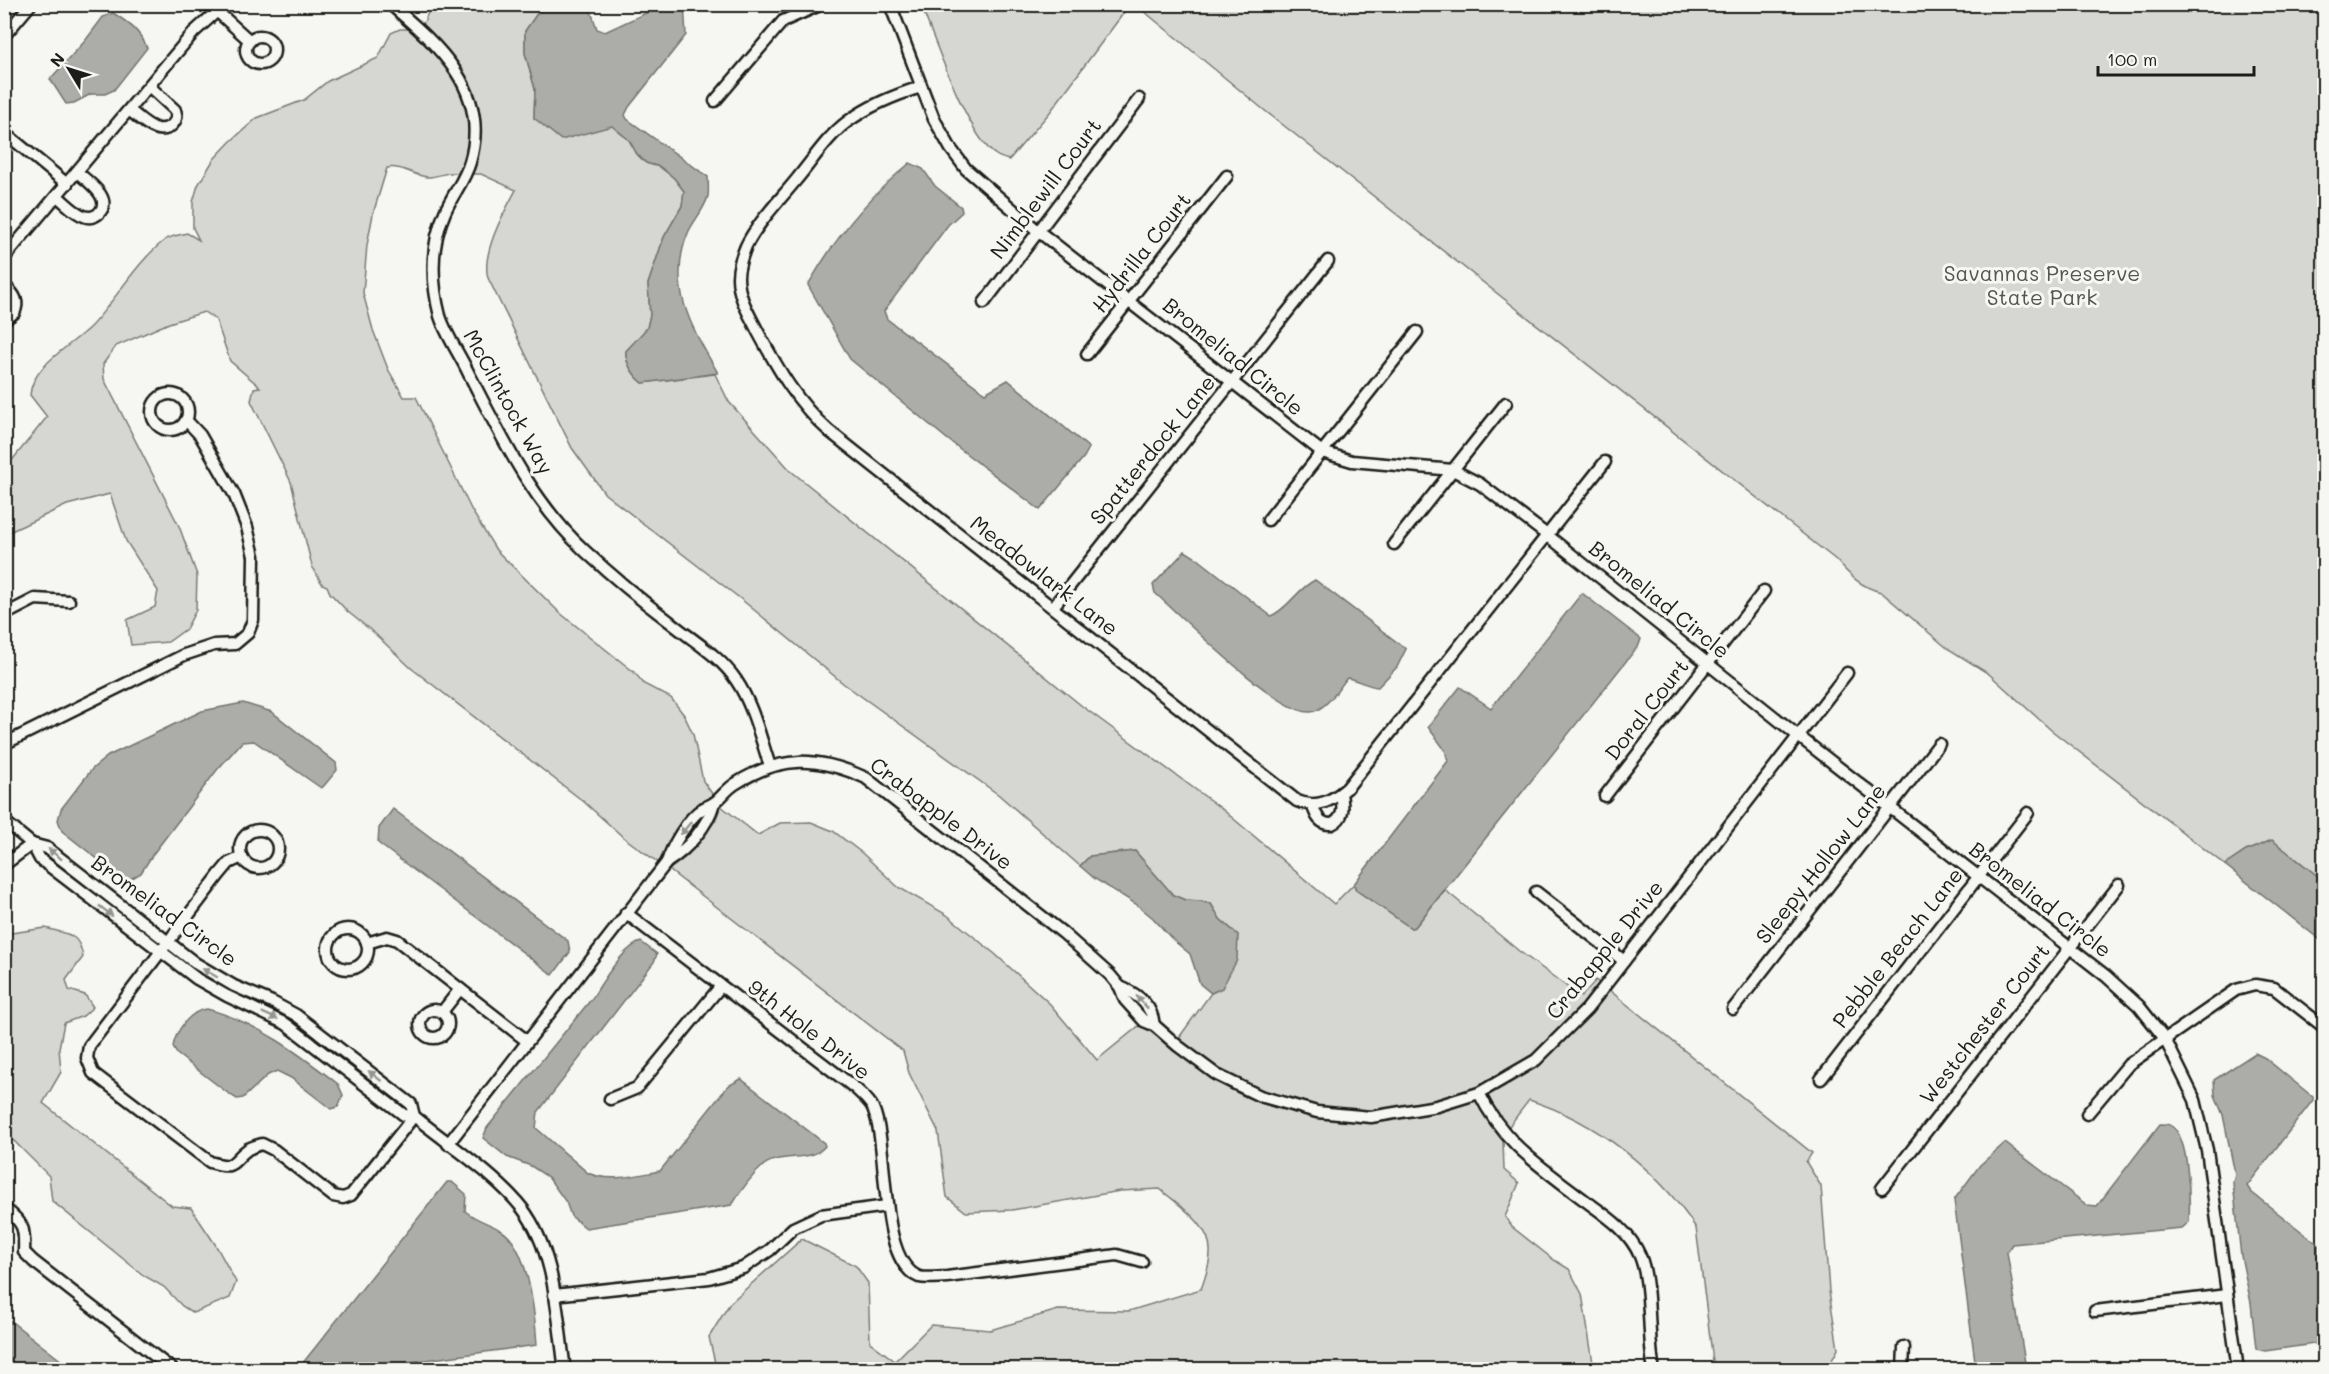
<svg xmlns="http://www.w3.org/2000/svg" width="2329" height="1374" viewBox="0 0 2329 1374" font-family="Mali,sans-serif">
<rect width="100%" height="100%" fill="#f6f6f2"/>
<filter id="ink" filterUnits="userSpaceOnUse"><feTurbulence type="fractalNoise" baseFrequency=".0167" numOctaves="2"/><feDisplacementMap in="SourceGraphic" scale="12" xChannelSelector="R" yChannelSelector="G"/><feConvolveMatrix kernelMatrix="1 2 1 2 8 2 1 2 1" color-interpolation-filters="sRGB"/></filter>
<g filter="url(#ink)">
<g fill="#d6d6d2" stroke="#797977" stroke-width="1.5">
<path d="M 431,5 L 543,5 L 525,31 L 525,53 L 535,89 L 534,118 L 612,126 L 629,140 L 637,154 L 646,163 L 660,167 L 674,178 L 684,191 L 682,206 L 664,237 L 648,284 L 650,315 L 647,328 L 626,351 C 625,363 634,376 643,383 L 715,374 L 729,402 L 791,471 L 1082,706 L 1222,809 L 1334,904 L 1354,884 L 1356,890 L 1411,928 L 1415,927 L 1445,890 L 1519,951 L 1581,997 L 1596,980 L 1599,983 L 1582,1005 L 1532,1056 L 1476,1088 L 1435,1101 L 1370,1111 L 1318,1107 L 1261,1090 L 1220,1070 L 1181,1042 L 1178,1039 L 1211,993 L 1222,988 L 1238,935 L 1220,919 L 1211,904 L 1200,901 L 1185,900 L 1173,895 L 1135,851 L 1090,856 L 1080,866 L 999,795 L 844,684 L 742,600 L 605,494 L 572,448 L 488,278 C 481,253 504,212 516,190 L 481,174 L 472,174 C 497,110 465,69 423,25 Z"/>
<path d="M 921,5 L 2324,5 L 2324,881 L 2272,840 L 2246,851 L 2225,865 L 2051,730 L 1989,674 L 1947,648 L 1881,592 C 1861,587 1850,576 1836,560 L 1264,110 L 1140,8 L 1125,11 L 1050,112 L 1009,160 C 1005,159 999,157 996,155 C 968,137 934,38 921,5 Z"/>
<path d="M 400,29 L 411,29 L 413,31 C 455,74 486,111 459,173 C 445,171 442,176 430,177 C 418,178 402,165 387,168 L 373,214 L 367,245 L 363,293 L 373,330 L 388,369 L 404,397 L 416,397 L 472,511 L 496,550 L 560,613 L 634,672 L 644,684 L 671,698 L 684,715 L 693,734 L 703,781 L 713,795 C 688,808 670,838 659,863 L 623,837 L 583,801 L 411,668 L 373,632 L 348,612 L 330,593 L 327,586 L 322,584 L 312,566 L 291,482 L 251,401 L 254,388 L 260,387 L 230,361 L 216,320 L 204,312 L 169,323 L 116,346 L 103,364 L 104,379 L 179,526 L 197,575 L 196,610 L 186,629 L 168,642 L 131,645 L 127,620 L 155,607 L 158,591 L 126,541 L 110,494 L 67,505 L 5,534 L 5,469 L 47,417 L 30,395 C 32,365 71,346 90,327 C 116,300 135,263 165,240 C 171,236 180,235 187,233 L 199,240 L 193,228 L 193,202 L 198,185 L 214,159 L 230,142 L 257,118 L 304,100 L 328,81 L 378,58 L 391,33 Z"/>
<path d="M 721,806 L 758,835 L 780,823 L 811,822 L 833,831 L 862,853 L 898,887 L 947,915 L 995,954 L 1050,1004 L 1097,1060 L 1140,1025 C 1165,1039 1187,1062 1213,1079 C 1257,1108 1317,1122 1369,1122 C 1378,1122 1388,1120 1396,1118 C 1424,1114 1450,1108 1476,1100 L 1486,1118 L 1503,1141 L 1504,1170 L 1519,1183 L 1505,1217 L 1512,1227 L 1554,1260 L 1569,1269 L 1582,1294 L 1594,1369 L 739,1370 L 733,1365 L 715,1363 L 709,1337 L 730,1303 L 802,1239 L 856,1266 L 868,1283 L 870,1342 L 895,1361 L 931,1325 L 990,1330 L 1058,1310 L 1129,1311 L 1201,1289 C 1205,1278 1210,1265 1210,1253 C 1212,1225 1178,1205 1160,1189 L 1120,1191 L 1012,1210 L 966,1212 L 947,1197 L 938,1131 L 909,1073 L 903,1051 L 669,870 L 687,856 L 715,821 Z"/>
<path d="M 45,928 C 67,934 79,932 83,957 L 66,980 L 69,990 L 85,995 L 93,1007 L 83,1016 L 64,1023 L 59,1048 L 61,1072 L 43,1103 L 172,1206 L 191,1208 L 215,1244 L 236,1282 L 230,1298 L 193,1313 L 182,1306 L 164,1287 L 143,1275 L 52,1201 L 49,1176 L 5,1132 L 5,934 Z"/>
<path d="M 1609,990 L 1812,1153 L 1806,1162 L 1821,1186 L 1829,1291 L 1838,1349 L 1827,1369 L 1714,1369 L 1696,1228 C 1658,1170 1596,1121 1529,1100 L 1507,1129 L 1486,1095 L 1540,1064 L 1591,1013 Z"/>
</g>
<g fill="#acaca9" stroke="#727271" stroke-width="1.5">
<path d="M 543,5 L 589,5 L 597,29 L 605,32 L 663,5 L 684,5 L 686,35 L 629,107 L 625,115 L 627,119 L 708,177 C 708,183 709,190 708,196 C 705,209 693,221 688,233 C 666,287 692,328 718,373 L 643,383 C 634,376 625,363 626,351 L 647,328 L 650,315 L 648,284 L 664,237 L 682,206 L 684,191 L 674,178 L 660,167 L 646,163 L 637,154 L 629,140 L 612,126 L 561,140 L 534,118 L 535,89 L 525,53 L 525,31 Z"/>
<path d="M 113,13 C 129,23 140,31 147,48 L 114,90 L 105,94 L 91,94 L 74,103 L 66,104 L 50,79 L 85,41 L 103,17 Z"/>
<path d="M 910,163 L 923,169 L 935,186 L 961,207 L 962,212 L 948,225 L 884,311 L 887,319 L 985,393 L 1008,380 L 1089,448 L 1084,457 L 1040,510 L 947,439 L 850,359 L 808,285 C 835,238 868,197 910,163 Z"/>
<path d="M 1185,551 L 1198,559 L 1271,616 C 1289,608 1297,589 1315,580 L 1406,649 L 1397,667 L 1378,687 C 1367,686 1358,680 1347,678 C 1339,688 1326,710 1311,712 C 1279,715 1182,617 1155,593 L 1153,585 Z"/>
<polygon points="1582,593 1641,639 1639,645 1415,927 1411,928 1356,890 1354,884 1448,761 1445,750 1428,727 1460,687 1491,708"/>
<polygon points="243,703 272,712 336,763 337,770 323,787 321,788 254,741 242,742 217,770 153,854 141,873 129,880 123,879 62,831 58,820 61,809 92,769 108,756 202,711"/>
<polygon points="393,809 568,941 570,952 553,975 378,843 379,828"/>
<polygon points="2272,840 2324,881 2324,943 2225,865 2246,851"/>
<polygon points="1135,851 1173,895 1185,900 1200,901 1211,904 1220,919 1238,935 1237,960 1222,988 1211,993 1200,984 1190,954 1173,940 1153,918 1136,904 1095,879 1080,866 1090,856"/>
<path d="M 641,942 L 657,954 L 654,962 L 538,1112 L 536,1128 L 588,1173 C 610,1183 637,1175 660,1171 L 728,1086 L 741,1079 L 824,1143 L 825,1146 C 812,1163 781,1152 764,1165 C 752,1175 740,1192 732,1205 L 586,1228 L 571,1216 L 566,1202 L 548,1177 L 531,1166 L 507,1157 L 483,1138 L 487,1128 L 593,997 C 602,982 624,946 641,942 Z"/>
<path d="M 207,1009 C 257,1022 298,1053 338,1084 L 343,1095 L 338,1107 L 331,1109 L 291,1078 L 277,1071 L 268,1075 L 243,1098 L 237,1099 L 229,1094 L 177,1054 L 173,1047 C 175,1032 190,1010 207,1009 Z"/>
<polygon points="2255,1053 2265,1058 2313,1097 2313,1100 2247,1186 2251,1192 2324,1249 2324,1268 2321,1277 2324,1283 2324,1353 2314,1344 2265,1351 2256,1349 2251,1303 2241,1256 2233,1183 2235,1174 2223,1115 2215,1095 2214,1080"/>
<path d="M 2160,1124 C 2163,1124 2167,1124 2170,1125 C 2190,1134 2190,1202 2189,1222 L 2182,1228 L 2012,1244 L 2007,1252 L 2026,1369 L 1976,1369 L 1954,1200 L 1980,1165 L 2005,1143 L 2087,1205 L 2097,1206 Z"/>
<path d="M 447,1182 L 452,1182 L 466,1194 L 465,1211 C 477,1221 490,1223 502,1231 C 529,1248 535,1316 537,1345 L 358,1369 L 298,1369 Z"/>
<polygon points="5,1316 8,1319 72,1369 12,1369 5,1364"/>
</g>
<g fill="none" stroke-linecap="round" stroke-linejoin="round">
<defs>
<g id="minor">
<polyline points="209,4 250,41"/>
<path d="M 390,4 C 439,46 491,91 470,162 C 465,180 452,195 445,212 C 430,246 431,281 440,316 C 446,335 460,355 469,374 C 501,436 532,502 585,551 C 612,576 641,600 670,622 C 692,640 720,656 736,680 C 753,705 760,737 770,766"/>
<polyline points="890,4 934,119 951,149 966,169 1038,231 1322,452 1352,461 1453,470 1480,484 1547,535 1797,735 2106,976 2139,1006 2165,1039 2195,1100 2207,1150 2238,1370"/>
<polyline points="4,36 31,4"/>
<circle cx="260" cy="50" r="14"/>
<path d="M 921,87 C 895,95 870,105 847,122 C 827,137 812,161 796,180 C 779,201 758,222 746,246 C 742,256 738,266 738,277 C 738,297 749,314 758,332 C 778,369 797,403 829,431 L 1297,801 C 1317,809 1332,801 1347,788 L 1605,462"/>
<polyline points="715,101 783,21 822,4"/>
<path d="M 129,110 C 141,119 159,139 173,124 C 177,119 177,116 175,110 L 150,87"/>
<polyline points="4,132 67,184"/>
<path d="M 57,196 C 65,202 74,213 84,216 C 89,218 94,217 98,214 C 115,199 87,181 77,172"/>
<polyline points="4,258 194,32 225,4"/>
<path d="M 4,286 C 14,293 20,301 14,313 L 4,320"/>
<polyline points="984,303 1139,99"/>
<polyline points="1087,354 1227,176"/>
<circle cx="170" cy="412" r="18"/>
<polyline points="1268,520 1417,332"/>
<polyline points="1394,544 1506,403"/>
<polyline points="1053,607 1328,261"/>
<polyline points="4,615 35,599 69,601"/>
<polyline points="4,744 184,655 214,645 235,644 248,633 253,620 254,556 247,527 234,494 200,435 186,420"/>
<polyline points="1605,796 1764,591"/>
<path d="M 1313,805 C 1315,815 1320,825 1332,824 C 1345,818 1343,806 1341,793"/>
<polyline points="4,821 32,844 40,859 197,979 227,996 286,1024 404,1115 414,1116"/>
<circle cx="259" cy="849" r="19"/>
<path d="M 32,844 L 47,848 L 195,963 L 234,986 L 272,1002 L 296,1015 L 411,1104 L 414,1116 C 448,1144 495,1174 522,1208 C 556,1252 557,1316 565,1370"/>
<path d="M 242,857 L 229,863 L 219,875 L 89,1046 L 87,1058 L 93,1073 L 210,1162 C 237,1170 229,1163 248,1149 C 252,1147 258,1145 262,1144 L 274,1150 L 333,1196 L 343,1198 L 351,1195 L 414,1116"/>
<path d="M 667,862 C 672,846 688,818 702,809 C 706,806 711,805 714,803 C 722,797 727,789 735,784 C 781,755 817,756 866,778 L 1063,933 L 1110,975 L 1120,987 L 1125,1000 L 1144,1021 L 1154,1025 L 1178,1046 L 1217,1075 L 1260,1096 L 1317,1112 L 1371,1117 L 1437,1106 L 1479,1093 L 1536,1060 L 1587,1009 L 1847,673"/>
<polyline points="4,865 32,844"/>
<polyline points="1536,892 1624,961"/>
<path d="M 626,913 L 855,1088 C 861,1094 870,1101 873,1108 C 890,1147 877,1260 919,1277 C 927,1279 939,1277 947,1277 L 1117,1255 L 1142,1262"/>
<circle cx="348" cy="949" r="20"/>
<polyline points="367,943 387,937 397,940 527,1041"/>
<path d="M 1120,987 C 1138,994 1152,1006 1154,1025"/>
<polyline points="1733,1009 1939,744"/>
<circle cx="434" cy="1024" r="14"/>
<polyline points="442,1012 460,989"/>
<polyline points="1821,1079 2028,813"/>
<path d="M 1479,1093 C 1504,1144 1539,1165 1583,1199 C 1605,1215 1629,1230 1640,1256 C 1652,1285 1647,1336 1654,1370"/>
<polyline points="610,1099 637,1088 720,987"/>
<polyline points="2087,1114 2129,1064 2236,990 2255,985 2274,988 2324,1027"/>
<path d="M 448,1144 L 667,862 C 688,849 707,827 714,803"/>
<polyline points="1882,1188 2119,885"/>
<path d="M 4,1208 C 24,1223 25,1228 24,1252 L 33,1261 L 173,1370"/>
<polyline points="554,1295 709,1278 743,1268 770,1250 793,1228 821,1215 887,1206"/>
<polyline points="2095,1311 2227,1295"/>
<polyline points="1903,1370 1904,1347"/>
</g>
</defs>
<use href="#minor" stroke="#1c1c1c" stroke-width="15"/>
<use href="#minor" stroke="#f6f6f2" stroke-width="10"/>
</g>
<defs><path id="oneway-solid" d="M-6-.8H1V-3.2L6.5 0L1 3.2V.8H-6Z" transform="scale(1.5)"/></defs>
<g fill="#949492">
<use href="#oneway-solid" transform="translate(686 828) rotate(129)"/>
<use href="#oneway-solid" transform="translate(55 854) rotate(-142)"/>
<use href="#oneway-solid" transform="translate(106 911) rotate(38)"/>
<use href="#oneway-solid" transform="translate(210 973) rotate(-150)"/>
<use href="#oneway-solid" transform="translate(1142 1002) rotate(-132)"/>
<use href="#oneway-solid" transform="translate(270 1016) rotate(24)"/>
<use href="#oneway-solid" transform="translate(375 1076) rotate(-142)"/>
</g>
</g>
<g text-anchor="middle" stroke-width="6" stroke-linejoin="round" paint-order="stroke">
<g font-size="21" fill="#1c1c1c" stroke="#f6f6f2">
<text transform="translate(1046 189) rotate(-53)" y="7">Nimblewill Court</text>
<text transform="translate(1142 253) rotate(-52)" y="7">Hydrilla Court</text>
<text transform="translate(1233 357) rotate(39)" y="7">Bromeliad Circle</text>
<text transform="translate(508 402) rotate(61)" y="7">McClintock Way</text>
<text transform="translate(1153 450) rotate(-51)" y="7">Spatterdock Lane</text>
<text transform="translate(1044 576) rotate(38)" y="7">Meadowlark Lane</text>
<text transform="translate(1659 600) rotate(39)" y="7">Bromeliad Circle</text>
<text transform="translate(1647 710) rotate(-52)" y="7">Doral Court</text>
<text transform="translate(941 814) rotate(37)" y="7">Crabapple Drive</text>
<text transform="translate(1821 864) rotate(-52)" y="7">Sleepy Hollow Lane</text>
<text transform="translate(2040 900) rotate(38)" y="7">Bromeliad Circle</text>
<text transform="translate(164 911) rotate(36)" y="7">Bromeliad Circle</text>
<text transform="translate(1898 948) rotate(-52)" y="7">Pebble Beach Lane</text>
<text transform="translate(1605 950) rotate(-51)" y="7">Crabapple Drive</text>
<text transform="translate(1985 1024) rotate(-52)" y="7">Westchester Court</text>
<text transform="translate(809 1030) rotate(38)" y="7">9th Hole Drive</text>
</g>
<g font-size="21" fill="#545453" stroke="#f6f6f2">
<text x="2042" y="281">Savannas Preserve<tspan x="2042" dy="24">State Park</tspan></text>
</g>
</g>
<rect width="2329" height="1374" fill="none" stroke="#f6f6f2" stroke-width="24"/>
<rect x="12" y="12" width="2305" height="1350" fill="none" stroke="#1c1c1c" stroke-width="2" filter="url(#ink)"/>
<g transform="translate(69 69) rotate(308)" stroke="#f6f6f2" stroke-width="4.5" paint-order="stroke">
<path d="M0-4.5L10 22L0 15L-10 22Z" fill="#1c1c1c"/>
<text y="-9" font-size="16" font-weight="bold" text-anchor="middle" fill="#1c1c1c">N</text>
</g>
<path d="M2098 66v9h156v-9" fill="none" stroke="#1c1c1c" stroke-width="3"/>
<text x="2107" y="66" font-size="18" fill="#1c1c1c" stroke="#f6f6f2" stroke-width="4.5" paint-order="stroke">100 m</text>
</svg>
